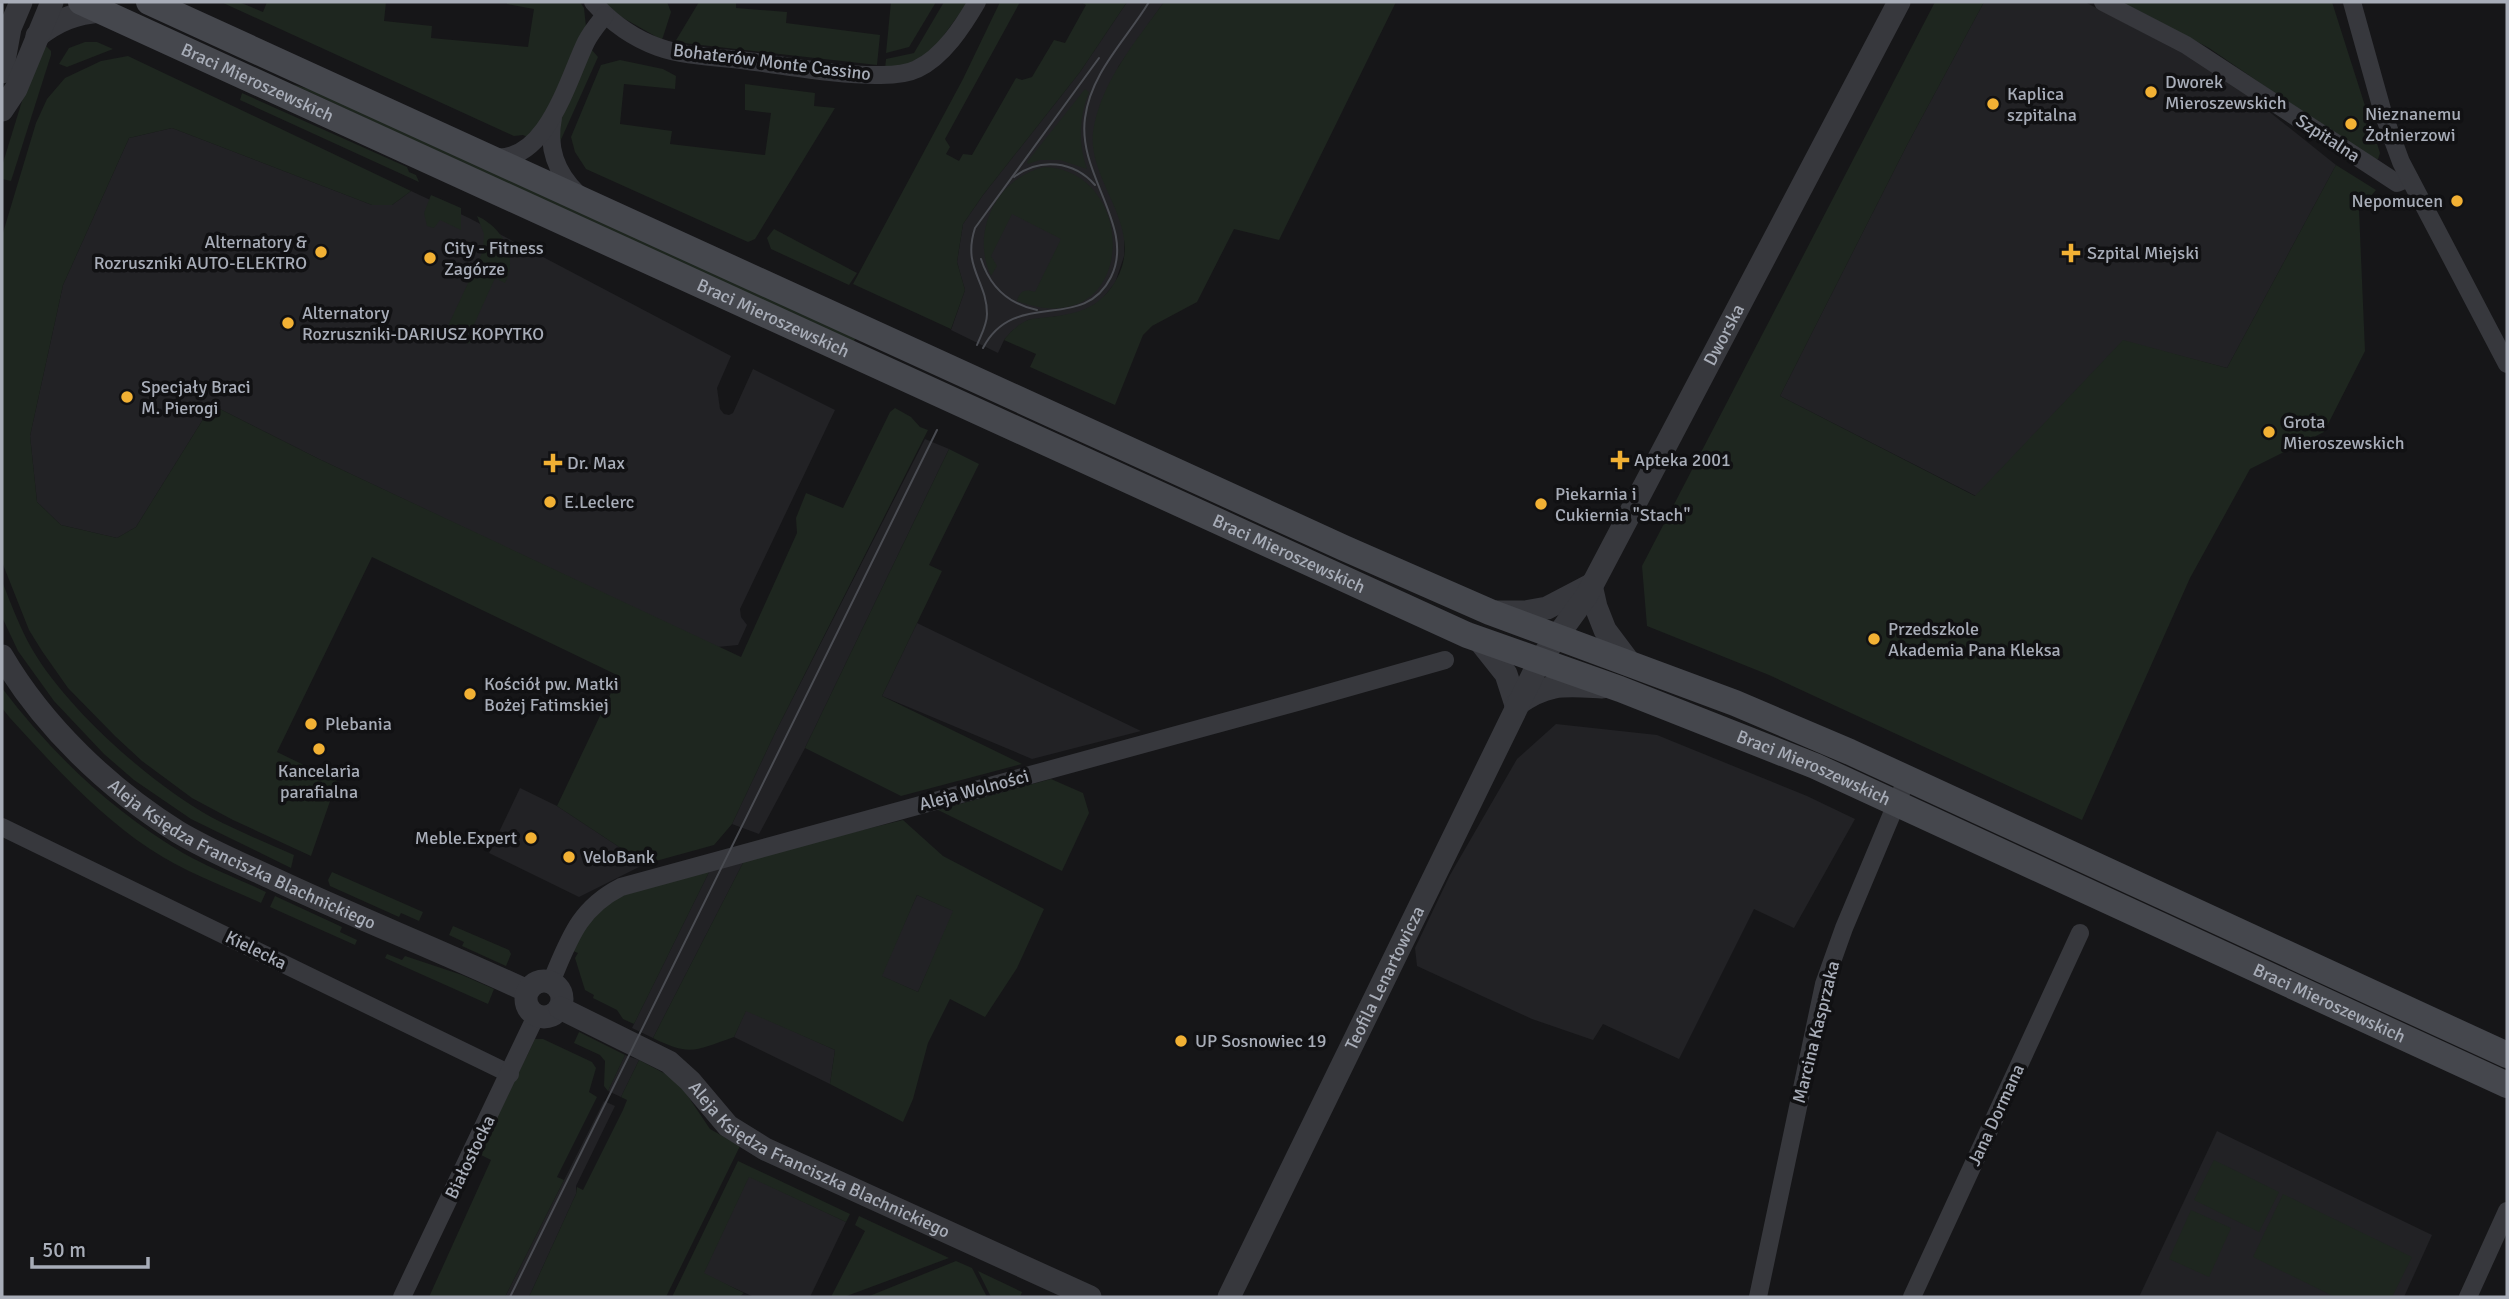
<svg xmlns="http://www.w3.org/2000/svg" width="2509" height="1299" viewBox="0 0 2509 1299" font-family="Signika,sans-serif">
<rect width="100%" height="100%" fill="#161618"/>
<g fill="#222225">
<polygon points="1127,2 1164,2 1118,67 1113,201 1124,231 1124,256 1115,283 1099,303 1076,314 1028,320 1012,331 1004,340 998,353 951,330 965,290 957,262 963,224 983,195 1080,72"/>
<polygon points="1984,2 2085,2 2222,74 2336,165 2227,368 2123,341 1976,496 1780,396 1907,145"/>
<polygon points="172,128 372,205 392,205 411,191 469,218 731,356 717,388 720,409 724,414 729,415 733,413 753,369 835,410 740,609 741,617 747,625 738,645 717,647 319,459 212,405 136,527 117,538 61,525 37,502 30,436 63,285 129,138"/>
<polygon points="925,439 949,449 805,748 759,834 732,824 775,733"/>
<polygon points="917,623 1141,731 1032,759 882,696"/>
<polygon points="1556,724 1657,735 1807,796 1855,819 1794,928 1754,909 1679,1059 1603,1024 1593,1040 1532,1019 1417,966 1415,948 1450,875 1517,759"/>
<polygon points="520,788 557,806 645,864 579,897 489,853"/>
<polygon points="745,859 653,1038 632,1028 710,870"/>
<polygon points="917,895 954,911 918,992 881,976"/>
<polygon points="746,1010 835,1050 830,1084 734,1037"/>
<polygon points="625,1055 639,1060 621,1097 608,1091"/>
<polygon points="604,1101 615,1106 576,1186 576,1194 529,1297 505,1297"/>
<polygon points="2217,1131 2432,1235 2404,1297 2139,1297"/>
<polygon points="749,1176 846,1222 810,1297 754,1297 703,1274"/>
</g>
<g fill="#1e261f" fill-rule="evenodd">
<polygon points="221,2 239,2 263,12 267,2 386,2 384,21 432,26 431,38 528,47 534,9 507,4 507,2 580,2 584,8 586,27 538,129 532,139 523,135 514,136"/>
<polygon points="603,2 667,2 671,12 662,40 618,15"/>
<polygon points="699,2 736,2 736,8 787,12 786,23 880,35 877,65 675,42"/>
<polygon points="891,2 936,2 909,47 886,53"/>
<polygon points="944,2 968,2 936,46 918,62 885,69 886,59 914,53"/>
<polygon points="1000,2 1020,2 945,139 950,147 946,154 959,161 963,154 972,155 1016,78 1022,80 1032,77 1054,40 1065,43 1086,5 1081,2 1127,2 1080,72 983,195 963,224 957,262 965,290 951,329 853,284 963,79"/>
<path d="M 1164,2 L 1396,2 L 1279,240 L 1234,229 L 1197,302 L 1152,326 L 1143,335 L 1115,405 L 1030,367 L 1036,354 L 1004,340 C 1010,332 1018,324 1028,320 C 1034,318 1043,318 1049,317 C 1076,314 1097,309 1113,285 C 1150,230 1087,184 1093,132 C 1100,83 1136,41 1164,2 Z"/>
<polygon points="1935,2 1984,2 1907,145 1780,396 1975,496 2123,340 2227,368 2336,165 2376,190 2359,210 2365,351 2324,432 2250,469 2190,578 2082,820 1769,675 1647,626 1642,566"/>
<polygon points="2122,2 2332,2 2380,153 2378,159 2373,160 2209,48"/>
<polygon points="85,42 97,42 113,49 67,67 59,64 69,48"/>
<polygon points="46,46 51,51 51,55 11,181 2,179 2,166 26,88"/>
<polygon points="591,49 598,57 559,144 556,126"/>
<polygon points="128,56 411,191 392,205 372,205 172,128 129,138 63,285 30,436 37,502 61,525 117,538 136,527 212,405 319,459 741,657 797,533 796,518 806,493 843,508 890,412 895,408 911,417 920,427 928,430 775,733 732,824 714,845 645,864 557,806 619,676 372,557 277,752 337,781 311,856 233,820 192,798 142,761 115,736 68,688 42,651 29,630 2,562 2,236 36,123 47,99 65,78 101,61"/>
<polygon points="620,60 663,69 676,76 675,89 624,84 620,124 672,131 670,144 765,155 771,113 745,110 745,84 815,93 814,106 835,108 755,239 748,242 586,169 575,152 571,137 601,65"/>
<polygon points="292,84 334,96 856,336 853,344"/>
<path d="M 1085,89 L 1089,92 C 1079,117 1078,144 1087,169 L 1060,160 L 1040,160 L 1028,164 L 1027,162 Z"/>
<polygon points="242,93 407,167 409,172 416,175 419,182 240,100"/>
<path d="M 1045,167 C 1141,171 1138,346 1017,301 C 1020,290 1026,289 1035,292 L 1061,239 L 1012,214 L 991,256 L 997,266 L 991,276 C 970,232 997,177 1045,167 Z"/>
<polygon points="431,195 461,208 461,230 440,220 434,228 427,226 424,213"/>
<path d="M 477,216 C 502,227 519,256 505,283 L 495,278 L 472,329 L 482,334 L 480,339 L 467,344 L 471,333 L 455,326 L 450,335 L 448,326 L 483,251 L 484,234 Z"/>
<polygon points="774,229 857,273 849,285 771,249 767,238"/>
<polygon points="949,449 979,464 929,565 942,571 882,696 1022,764 901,796 805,748"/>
<path d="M 2,581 C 11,604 20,628 32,649 C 67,709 151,784 211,817 C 238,831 266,843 294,855 L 291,868 L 191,819 L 134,780 L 104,754 L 54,701 L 18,651 L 2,617 Z"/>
<path d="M 2,688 C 52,754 112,811 183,853 C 209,868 239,879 266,892 L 261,903 C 224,886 184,872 150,849 C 97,814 53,765 10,718 L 2,708 Z"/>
<polygon points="1051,779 1083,793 1089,813 1062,871 938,810"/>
<path d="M 903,820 L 943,856 L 1044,909 L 1017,968 L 985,1017 L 950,999 L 928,1043 L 913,1099 L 903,1122 L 830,1084 L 835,1050 L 746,1011 L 734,1037 C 696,1050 691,1057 653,1038 L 745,859 ZM 917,895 L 953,911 L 918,992 L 882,976 Z"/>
<polygon points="710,870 634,1024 623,1019 617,1010 593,998 594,995 585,990 575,958 578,953 573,951 588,920 617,897"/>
<polygon points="332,872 423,912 419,921 401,913 399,917 330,886 328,880"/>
<polygon points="275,896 342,927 340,932 357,940 355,945 270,907"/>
<polygon points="453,926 509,950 511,954 506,966 462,946 464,942 449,935"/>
<polygon points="387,954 402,960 405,956 462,975 494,989 488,1004 385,958"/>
<polygon points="579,1032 625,1055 608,1091 604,1086 605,1061 600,1055 574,1043"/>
<polygon points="535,1039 543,1039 592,1062 596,1068 589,1092 597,1097 557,1177 564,1180 505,1297 429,1297 491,1160 479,1154"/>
<polygon points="639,1060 677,1080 710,1129 740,1146 666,1297 529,1297 576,1194 577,1187 583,1190 623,1110 627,1100 621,1097"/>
<polygon points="2214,1160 2279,1192 2259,1232 2194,1200"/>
<polygon points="738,1161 850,1214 846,1222 749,1177 704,1273 744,1293 739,1297 672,1297"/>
<polygon points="2283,1194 2412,1257 2392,1297 2335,1297 2253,1257"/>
<polygon points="2191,1210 2231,1228 2209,1277 2169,1259"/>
<polygon points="859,1216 949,1258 844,1297 831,1297 865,1231 855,1225"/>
<polygon points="956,1261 972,1268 987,1297 867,1297"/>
<polygon points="978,1271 1022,1292 1020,1297 991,1297"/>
</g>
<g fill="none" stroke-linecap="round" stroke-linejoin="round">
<g stroke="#37383d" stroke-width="18">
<path d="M 593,2 C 610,21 633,38 658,47 C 686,57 719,57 748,61 C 788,66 841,76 881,75 C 892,75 907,74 917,69 C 943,57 963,26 977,2"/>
<polyline points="2103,2 2186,45 2397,183 2409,178"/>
<polyline points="2352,2 2383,113 2401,162 2507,364"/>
<path d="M 553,118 C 547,147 556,173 578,194"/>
<path d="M 492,157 C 546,165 568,79 586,42 C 591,32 598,24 605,15"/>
<polyline points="2,827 510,1074"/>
<path d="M 551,982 C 569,940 578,909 621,887 L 1297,702 L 1445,660"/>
<polyline points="402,1297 536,1016"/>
<polyline points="1758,1297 1824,984 1844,928 1907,778"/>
<polyline points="1912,1297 2080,933"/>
<polyline points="2468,1297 2507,1211"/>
</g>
<g stroke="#37383d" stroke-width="23">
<path d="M 37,36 C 58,20 75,13 101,11"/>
<polyline points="2,72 10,28 21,2"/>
<polyline points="2,110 16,89 52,2"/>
<polyline points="1591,585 1596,607 1605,630 1629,662"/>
<polyline points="1495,612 1525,612 1547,608 1591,585"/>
<polyline points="1479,640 1506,674 1516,705"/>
<path id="s1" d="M 2,656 C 43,726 109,789 178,832 C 208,850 242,864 274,879 C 357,918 444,952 527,991"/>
<path d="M 1516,705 C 1548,682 1564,685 1602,687"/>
<circle cx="544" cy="999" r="18"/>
<path id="s2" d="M 560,1008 L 669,1062 L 690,1081 L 728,1126 L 765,1149 L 1090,1297"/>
<path id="s3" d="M 1229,1297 L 1540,660 L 1587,595 L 1899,2"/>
</g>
<g stroke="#45474d" stroke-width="26">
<path id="s4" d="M 81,2 L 1467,635 L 1620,689 L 1815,766 L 2507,1085"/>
<polyline points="149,2 1344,548 1490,612 1735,703 1850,752 2507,1055"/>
</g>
<g stroke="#4a4c52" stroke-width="2">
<path d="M 1014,177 C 1040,157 1074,161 1095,185"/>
<path d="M 981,259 C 990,287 1008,304 1037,310"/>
<path d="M 977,345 C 981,335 987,325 987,314 C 987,280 962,268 975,228 L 1099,58"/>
<path d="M 983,348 C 1015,287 1083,334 1111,277 C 1136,227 1077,175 1085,118 C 1091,72 1126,40 1149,2"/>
<polyline points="510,1297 937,430"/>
</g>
</g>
<g fill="#f2b134" stroke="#111113" stroke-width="2.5">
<circle cx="2151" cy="92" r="7"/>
<circle cx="1993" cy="104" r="7"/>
<circle cx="2351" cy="124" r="7"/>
<circle cx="2457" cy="201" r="7"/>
<circle cx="321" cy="252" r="7"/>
<path d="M2067.5 242.5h7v7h7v7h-7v7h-7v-7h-7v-7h7z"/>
<circle cx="430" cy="258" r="7"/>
<circle cx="288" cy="323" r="7"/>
<circle cx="127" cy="397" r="7"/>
<circle cx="2269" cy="432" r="7"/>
<path d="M1616.5 449.5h7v7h7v7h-7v7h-7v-7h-7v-7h7z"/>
<path d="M549.5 452.5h7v7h7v7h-7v7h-7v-7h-7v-7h7z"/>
<circle cx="550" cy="502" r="7"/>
<circle cx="1541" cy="504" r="7"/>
<circle cx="1874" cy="639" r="7"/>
<circle cx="470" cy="694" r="7"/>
<circle cx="311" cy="724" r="7"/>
<circle cx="319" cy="749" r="7"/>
<circle cx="531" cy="838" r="7"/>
<circle cx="569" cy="857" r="7"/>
<circle cx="1181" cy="1041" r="7"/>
</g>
<g text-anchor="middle" stroke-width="7" stroke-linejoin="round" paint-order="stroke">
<g font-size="18" fill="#a8adb8" stroke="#111113">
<text transform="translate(772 62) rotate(7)" y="6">Bohaterów Monte Cassino</text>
<text dy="6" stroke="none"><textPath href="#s4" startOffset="194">Braci Mieroszewskich</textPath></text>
<text transform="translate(2328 138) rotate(33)" y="6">Szpitalna</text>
<text dy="6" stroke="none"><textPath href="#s4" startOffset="761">Braci Mieroszewskich</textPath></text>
<text dy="6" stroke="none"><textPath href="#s3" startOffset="1083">Dworska</textPath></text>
<text dy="6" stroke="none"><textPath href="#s4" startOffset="1328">Braci Mieroszewskich</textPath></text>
<text dy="6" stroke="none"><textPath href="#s4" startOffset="1895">Braci Mieroszewskich</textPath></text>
<text transform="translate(974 790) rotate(-15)" y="6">Aleja Wolności</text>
<text dy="6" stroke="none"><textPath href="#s1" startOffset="318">Aleja Księdza Franciszka Blachnickiego</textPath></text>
<text transform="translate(256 950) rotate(26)" y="6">Kielecka</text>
<text dy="6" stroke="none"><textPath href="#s3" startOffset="355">Teofila Lenartowicza</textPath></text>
<text dy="6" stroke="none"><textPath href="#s4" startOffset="2462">Braci Mieroszewskich</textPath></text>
<text transform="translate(1816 1032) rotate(-76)" y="6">Marcina Kasprzaka</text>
<text transform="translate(1996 1115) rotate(-65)" y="6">Jana Dormana</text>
<text transform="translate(470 1157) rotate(-64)" y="6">Białostocka</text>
<text dy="6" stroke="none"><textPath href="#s2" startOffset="304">Aleja Księdza Franciszka Blachnickiego</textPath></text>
</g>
<g font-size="18" fill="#a8adb8" stroke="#111113" text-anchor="start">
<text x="2165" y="88">Dworek<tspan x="2165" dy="21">Mieroszewskich</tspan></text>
<text x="2007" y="100">Kaplica<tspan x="2007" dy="21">szpitalna</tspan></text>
<text x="2365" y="120">Nieznanemu<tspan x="2365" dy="21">Żołnierzowi</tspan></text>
<text x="2443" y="207" text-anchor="end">Nepomucen</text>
<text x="307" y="248" text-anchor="end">Alternatory &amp;<tspan x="307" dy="21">Rozruszniki AUTO-ELEKTRO</tspan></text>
<text x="444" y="254">City - Fitness<tspan x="444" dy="21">Zagórze</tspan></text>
<text x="2087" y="259">Szpital Miejski</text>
<text x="302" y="319">Alternatory<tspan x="302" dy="21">Rozruszniki-DARIUSZ KOPYTKO</tspan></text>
<text x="141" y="393">Specjały Braci<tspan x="141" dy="21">M. Pierogi</tspan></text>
<text x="2283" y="428">Grota<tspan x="2283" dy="21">Mieroszewskich</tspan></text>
<text x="1634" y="466">Apteka 2001</text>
<text x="567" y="469">Dr. Max</text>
<text x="1555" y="500">Piekarnia i<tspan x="1555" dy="21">Cukiernia "Stach"</tspan></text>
<text x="564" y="508">E.Leclerc</text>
<text x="1888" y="635">Przedszkole<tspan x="1888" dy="21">Akademia Pana Kleksa</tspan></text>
<text x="484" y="690">Kościół pw. Matki<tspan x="484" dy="21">Bożej Fatimskiej</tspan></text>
<text x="325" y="730">Plebania</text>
<text x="319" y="777" text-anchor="middle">Kancelaria<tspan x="319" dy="21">parafialna</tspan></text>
<text x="517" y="844" text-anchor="end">Meble.Expert</text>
<text x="583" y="863">VeloBank</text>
<text x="1195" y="1047">UP Sosnowiec 19</text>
</g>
</g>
<rect width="2509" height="1299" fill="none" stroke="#a8adb8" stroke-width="7"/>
<path d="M32 1257v10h116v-10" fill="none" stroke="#a8adb8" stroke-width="3.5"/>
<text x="42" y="1257" font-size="21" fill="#a8adb8" stroke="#111113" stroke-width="5" paint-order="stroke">50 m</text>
</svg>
